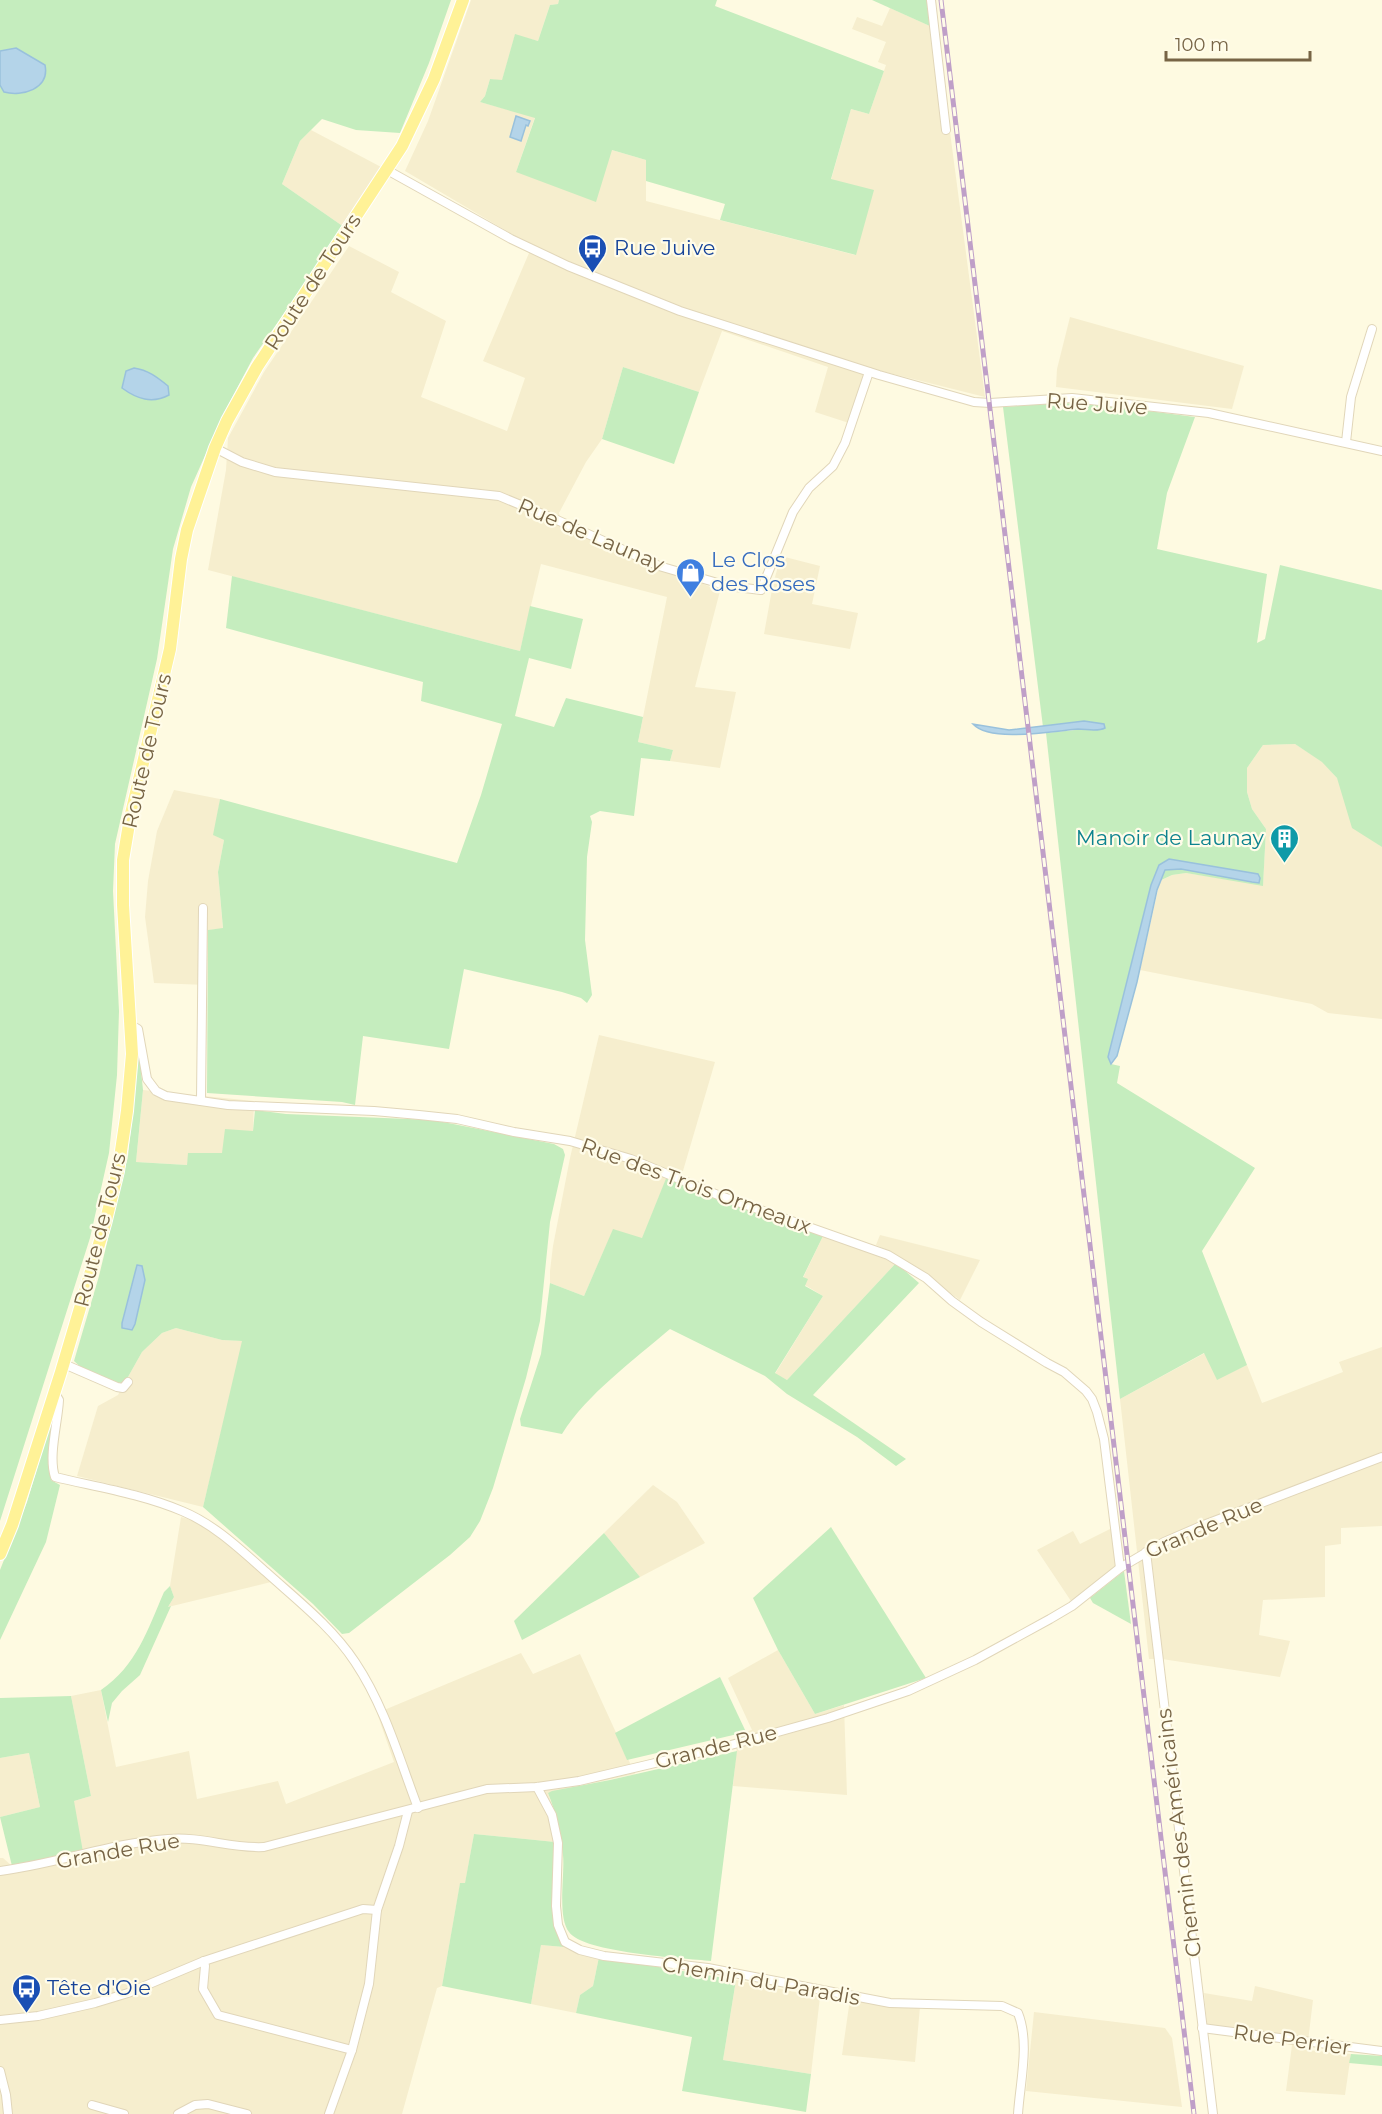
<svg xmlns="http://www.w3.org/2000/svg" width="1382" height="2114" viewBox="0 0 1382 2114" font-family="Montserrat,sans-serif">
<rect width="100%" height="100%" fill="#fefae1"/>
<g fill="#f6eece">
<polygon points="471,0 559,0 558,4 550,5 538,41 515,35 502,81 490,79 485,96 480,102 535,117 516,172 612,150 646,160 646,201 855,255 831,180 851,109 869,114 886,65 878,62 886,42 852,29 857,17 882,26 890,8 932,27 944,132 950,132 985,397 869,368 849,423 815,412 828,367 722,331 699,392 623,367 602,439 586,462 559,513 563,525 720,591 695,687 736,692 720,768 670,761 673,750 638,742 667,597 541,564 520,651 208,570 226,470 228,438 264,372 349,246 399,272 391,292 446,321 421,397 507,431 525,378 483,361 532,246 405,171 428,121"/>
<polygon points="311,130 383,168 344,227 282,184 300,141"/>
<polygon points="1070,317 1244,366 1232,409 1056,387 1057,369"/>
<polygon points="781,556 820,566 812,604 858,613 850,649 764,634 773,584"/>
<polygon points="1295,744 1322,761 1337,778 1375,842 1382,847 1382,1019 1328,1013 1312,1004 1140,970 1160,881 1172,875 1186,873 1263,885 1266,829 1252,809 1247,792 1247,768 1263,745"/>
<polygon points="174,790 220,799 214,835 224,840 218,872 223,929 208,930 207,985 154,983 145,917 148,881 157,831"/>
<polygon points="599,1035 715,1062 680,1181 667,1177 642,1239 613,1230 584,1296 550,1283 550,1271 553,1246 570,1158"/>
<polygon points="143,1090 254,1101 253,1132 222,1154 189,1153 187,1165 136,1162"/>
<polygon points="880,1235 980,1260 960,1300 927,1276 887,1250 876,1245"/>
<polygon points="823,1236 896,1263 787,1380 775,1374 823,1296 805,1285 803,1278"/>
<polygon points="176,1328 222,1340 243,1341 203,1507 77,1476 98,1406 118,1395 142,1352 162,1333"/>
<polygon points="1382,1347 1382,1526 1341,1528 1341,1544 1325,1546 1325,1597 1263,1600 1259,1635 1290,1641 1280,1677 1162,1659 1149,1659 1120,1399 1205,1353 1217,1379 1247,1365 1262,1403 1343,1372 1339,1362"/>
<polygon points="653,1485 677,1502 705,1543 640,1577 604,1533"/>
<polygon points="181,1517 194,1521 217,1533 271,1582 168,1607 174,1597 170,1586"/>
<polygon points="1112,1528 1116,1566 1071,1601 1037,1550 1073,1531 1080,1544"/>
<polygon points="778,1650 815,1714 844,1705 847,1795 733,1786 738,1734 752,1730 728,1678"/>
<polygon points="521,1653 533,1674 580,1654 635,1774 548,1793 556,1816 561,1839 555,1842 474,1834 465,1884 460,1884 442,1986 437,1988 402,2114 0,2114 0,1858 3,1858 12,1866 74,1801 91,1796 71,1696 101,1690 116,1767 189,1751 197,1799 278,1781 286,1804 394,1762 377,1713"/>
<polygon points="29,1753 40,1807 0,1817 0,1758"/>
<polygon points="541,1945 564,1947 599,1957 593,1986 580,1995 576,2013 531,2004"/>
<polygon points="736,1980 820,1997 811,2074 723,2060"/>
<polygon points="1255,1986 1313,2000 1307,2050 1351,2054 1345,2095 1286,2091 1292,2045 1208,2033 1204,1993 1252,2001"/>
<polygon points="850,1999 920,2007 915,2062 842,2055"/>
<polygon points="1034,2012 1165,2028 1172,2038 1182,2107 1026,2091"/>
</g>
<g fill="#c5edbe">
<polygon points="0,0 451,0 429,63 400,133 356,130 322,119 300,141 282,184 344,227 253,358 225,411 191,487 173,549 157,659 115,844 113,891 119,1011 117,1075 109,1153 90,1238 0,1521"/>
<polygon points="559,0 717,0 715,6 884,71 869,114 851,109 831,179 874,190 856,255 720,220 725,204 646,181 646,160 612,150 596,202 516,172 535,118 480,102 485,96 490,79 502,80 515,34 538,41 550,5 558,4"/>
<polygon points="872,0 929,0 932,27"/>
<polygon points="623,367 699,392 674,464 602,439"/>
<polygon points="1062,403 1102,405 1195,417 1167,493 1157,549 1267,574 1257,643 1265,639 1280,565 1382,590 1382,847 1352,828 1337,778 1322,762 1295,744 1263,745 1247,768 1247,792 1252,809 1266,829 1263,886 1186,873 1172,875 1151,885 1108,1057 1111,1064 1120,1066 1117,1083 1255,1168 1202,1251 1247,1365 1217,1380 1204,1353 1120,1399 1046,733 1085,729 1101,730 1084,721 1043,727 1003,407"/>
<polygon points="232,576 520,651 530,606 583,619 571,669 529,658 515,716 554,727 566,698 643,717 638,742 673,750 670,761 641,758 634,816 600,811 590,816 592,822 587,857 585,940 592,995 587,1003 581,998 562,992 464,969 449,1049 363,1036 355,1105 342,1102 207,1093 208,930 223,928 218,872 224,840 213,835 220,799 457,863 481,795 502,724 421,701 423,682 226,628"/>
<polygon points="139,1051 143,1090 136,1162 187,1165 188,1153 222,1153 225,1129 253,1131 255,1110 286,1114 433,1120 554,1144 563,1149 565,1155 550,1222 540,1321 526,1378 493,1488 480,1521 470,1537 450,1555 349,1633 342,1634 313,1604 203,1507 242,1341 222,1340 176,1328 162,1333 142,1352 128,1377 121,1383 114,1384 85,1371 74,1361 99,1276 128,1156"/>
<path d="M 667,1176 L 765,1216 L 823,1236 L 803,1277 L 808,1279 L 805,1286 L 823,1296 L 775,1373 L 787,1380 L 896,1263 L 919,1283 L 813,1395 L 906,1459 L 896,1466 L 857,1437 L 787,1394 L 765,1376 L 670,1329 C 634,1360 587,1394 562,1434 L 521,1426 L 520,1419 L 541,1354 L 550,1283 L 584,1296 L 613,1229 L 642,1238 Z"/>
<polygon points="54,1412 50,1449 51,1480 60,1485 46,1542 0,1640 0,1570 27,1502"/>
<polygon points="831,1527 926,1678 815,1714 778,1650 753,1598"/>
<polygon points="604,1533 640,1577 522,1640 514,1621"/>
<polygon points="1124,1571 1131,1624 1093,1603 1090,1598"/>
<path d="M 170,1586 L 174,1597 L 168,1607 L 171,1606 L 140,1675 L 122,1691 L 112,1703 L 108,1722 L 101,1690 C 137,1665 147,1631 164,1592 Z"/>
<polygon points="720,1677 746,1732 627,1760 615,1733"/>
<polygon points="71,1696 91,1796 74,1801 83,1852 12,1866 0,1817 40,1807 29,1753 0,1758 0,1698"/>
<path d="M 737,1751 L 711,1961 C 683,1958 584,1953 569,1932 C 557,1917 565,1875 563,1855 C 561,1834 556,1813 548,1793 L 552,1791 L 610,1780 Z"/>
<polygon points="474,1834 555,1842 554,1926 564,1947 541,1945 531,2004 442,1986 460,1883 465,1883"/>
<polygon points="599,1957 736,1980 723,2060 811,2074 806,2112 682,2091 692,2037 576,2013 580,1995 593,1986"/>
<polygon points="1351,2054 1382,2056 1382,2066 1349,2063"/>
</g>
<g fill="#b4d4e9" stroke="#99c1dc" stroke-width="1.5">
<path d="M 16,48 L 45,65 C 50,89 22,97 4,92 L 0,85 L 0,51 Z"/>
<polygon points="516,116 530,121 528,126 526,125 521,141 510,137"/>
<path d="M 134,368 C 148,370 157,377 168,386 L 169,395 C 152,404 137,399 122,388 L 126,371 Z"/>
<path d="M 1084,721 L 1104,724 L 1105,728 C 1097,732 1087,729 1078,729 C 1054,731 990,743 973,724 L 1009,730 Z"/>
<polygon points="1169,859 1258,874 1260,878 1259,883 1252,882 1181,869 1165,870 1157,890 1137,982 1117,1056 1111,1064 1108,1057 1151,885 1159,865"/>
<polygon points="137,1265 142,1266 145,1280 135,1324 132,1330 122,1328 122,1323"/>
</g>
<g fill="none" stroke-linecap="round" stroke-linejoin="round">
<defs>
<g id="street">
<polyline points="931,0 946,130"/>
<polyline points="387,170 511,239 568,266 680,311 879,375 974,402 990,403 1072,398 1209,413 1382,451"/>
<polyline points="1346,442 1351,397 1372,329"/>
<polyline points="215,448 242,462 275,472 499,496 557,520 659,566 728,586 761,590 793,512 809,488 833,466 845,443 869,372"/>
<polyline points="131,1025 138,1029 147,1079 156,1091 166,1096 228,1105 374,1111 419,1115 457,1119 514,1132 570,1141 631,1159 718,1195 888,1255 926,1278 952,1301 981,1322 1047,1363 1064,1372 1086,1391 1092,1399 1097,1412 1104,1439 1120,1568"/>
<polyline points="201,1101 203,908"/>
<polyline points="64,1364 117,1387 123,1388 128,1382"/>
<path d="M 54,1392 L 59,1400 C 58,1422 48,1456 55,1477 C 97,1487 142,1494 182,1511 C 214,1524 241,1550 266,1572 C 297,1600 332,1627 355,1662 C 385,1707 399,1758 418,1808"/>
<polyline points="1146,1552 1213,2114"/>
<path d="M 537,1787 L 552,1815 L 558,1843 L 556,1906 L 558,1925 L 565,1942 L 580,1950 L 604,1956 L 708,1968 L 890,2003 L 1002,2006 L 1018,2013 C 1030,2043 1020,2082 1018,2114"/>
<path d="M 0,1871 C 56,1864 111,1843 168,1839 C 201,1836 232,1849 264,1847 L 487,1789 L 537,1787 L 579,1781 L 731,1745 L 828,1718 L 908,1691 L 975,1660 L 1050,1619 L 1072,1606 L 1120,1568 L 1164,1542 L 1201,1526 L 1382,1457"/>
<polyline points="204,1961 205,1966 203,1989 218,2015 352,2050"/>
<polyline points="0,2020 38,2016 95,2003 128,1993 204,1961 363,1909 377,1910"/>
<polyline points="1202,2028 1382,2051"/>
<polyline points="0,2071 6,2095 8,2114"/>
<polyline points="92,2105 124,2114"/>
<polyline points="178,2114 195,2105 208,2104 247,2114"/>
<polyline points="329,2114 352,2050 369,1984 377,1910 399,1846 408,1811"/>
</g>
<polyline id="primary" points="0,1554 12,1525 61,1372 105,1224 118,1171 127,1111 132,1054 123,905 123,860 130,818 170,649 181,559 187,530 215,448 227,421 257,367 402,146 434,79 463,0"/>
</defs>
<use href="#street" stroke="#e1d6b9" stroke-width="10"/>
<use href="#primary" stroke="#fff" stroke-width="14"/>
<use href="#street" stroke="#fff" stroke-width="8"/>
<use href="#primary" stroke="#fff297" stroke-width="12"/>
<defs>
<polyline id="rail" points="941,0 1194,2114"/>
</defs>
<use href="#rail" stroke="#bf9fc8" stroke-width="5"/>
<use href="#rail" stroke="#fffce9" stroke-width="3" stroke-dasharray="9" stroke-linecap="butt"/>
</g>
<defs>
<symbol id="bus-pin" viewBox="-11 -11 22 30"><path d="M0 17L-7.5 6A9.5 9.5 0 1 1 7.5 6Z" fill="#1a4fb4" stroke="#fffce9"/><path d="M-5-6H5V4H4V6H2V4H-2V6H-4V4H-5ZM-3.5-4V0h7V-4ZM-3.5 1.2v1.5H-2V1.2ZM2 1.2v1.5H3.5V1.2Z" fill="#fff"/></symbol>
<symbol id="shop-pin" viewBox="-11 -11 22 30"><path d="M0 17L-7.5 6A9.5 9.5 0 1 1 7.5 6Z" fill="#3f7fe0" stroke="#fffce9"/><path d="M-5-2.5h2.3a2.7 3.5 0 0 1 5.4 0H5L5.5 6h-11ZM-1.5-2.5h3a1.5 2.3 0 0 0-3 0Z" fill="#fff"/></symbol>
<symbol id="building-pin" viewBox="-11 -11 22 30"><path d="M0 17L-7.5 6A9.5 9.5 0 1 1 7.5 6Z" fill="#0f9aa8" stroke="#fffce9"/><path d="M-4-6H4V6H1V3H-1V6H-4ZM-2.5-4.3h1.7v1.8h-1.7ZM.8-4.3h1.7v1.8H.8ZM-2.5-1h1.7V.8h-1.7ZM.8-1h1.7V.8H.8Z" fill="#fff"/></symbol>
</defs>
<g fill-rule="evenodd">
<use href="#bus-pin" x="576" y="232" width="33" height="45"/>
<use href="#shop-pin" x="674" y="556" width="33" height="45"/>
<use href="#building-pin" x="1268" y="822" width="33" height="45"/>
<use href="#bus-pin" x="10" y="1972" width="33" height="45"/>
</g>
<g text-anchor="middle" stroke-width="4.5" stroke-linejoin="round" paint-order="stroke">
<g font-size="21" fill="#164399" stroke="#fffce9" text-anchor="start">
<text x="614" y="255">Rue Juive</text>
<text x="47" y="1995">Tête d'Oie</text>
</g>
<g font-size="21" fill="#776445" stroke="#fffce9">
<text transform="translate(313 282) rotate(-57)" y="7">Route de Tours</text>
<text transform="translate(1097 404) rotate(4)" y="7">Rue Juive</text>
<text transform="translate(591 535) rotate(23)" y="7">Rue de Launay</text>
<text transform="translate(147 751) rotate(-77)" y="7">Route de Tours</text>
<text transform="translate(696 1186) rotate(20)" y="7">Rue des Trois Ormeaux</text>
<text transform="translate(100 1230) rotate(-76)" y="7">Route de Tours</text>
<text transform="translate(1204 1528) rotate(-23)" y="7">Grande Rue</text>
<text transform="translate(716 1747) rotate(-14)" y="7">Grande Rue</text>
<text transform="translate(1179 1833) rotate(-97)" y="7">Chemin des Américains</text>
<text transform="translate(118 1851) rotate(-10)" y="7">Grande Rue</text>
<text transform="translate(761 1981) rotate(10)" y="7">Chemin du Paradis</text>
<text transform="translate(1292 2040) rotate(8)" y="7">Rue Perrier</text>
</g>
<g font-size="21" fill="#366cbe" stroke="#fffce9" text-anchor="start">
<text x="711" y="567">Le Clos<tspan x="711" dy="24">des Roses</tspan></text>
</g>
<g font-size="21" fill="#0d838f" stroke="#fffce9" text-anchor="end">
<text x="1264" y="845">Manoir de Launay</text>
</g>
</g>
<path d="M1166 51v9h144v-9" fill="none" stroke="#776445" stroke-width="3"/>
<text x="1175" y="51" font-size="18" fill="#776445" stroke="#fffce9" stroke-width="4.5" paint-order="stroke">100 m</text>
</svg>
